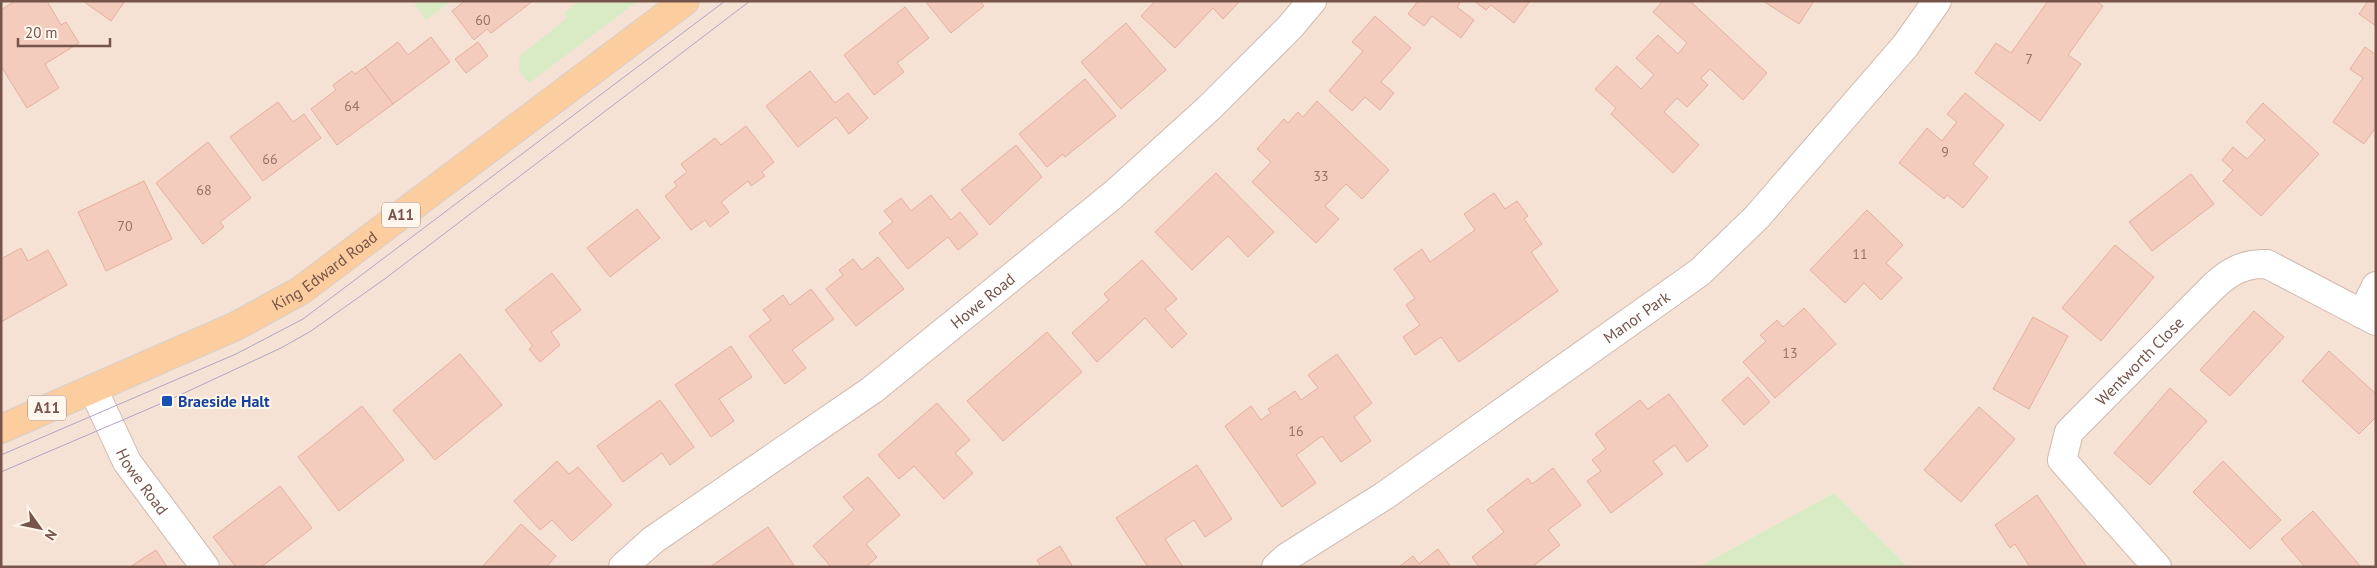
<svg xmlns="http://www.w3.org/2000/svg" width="2377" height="568" viewBox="0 0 2377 568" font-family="'PT Sans',sans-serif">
<rect width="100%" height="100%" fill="#fdf1e7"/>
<polygon fill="#f5e2d5" points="1,1 2376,1 2376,567 1908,567 1834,493 1698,567 1,567"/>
<g fill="#d9ebc4">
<polygon points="413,1 451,1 426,20"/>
<path d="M 580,1 L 638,1 L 529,83 C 520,73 516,68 521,55 L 567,18 L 564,13 Z"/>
<polygon points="1834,493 1908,567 1698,567"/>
</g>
<g fill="#f3ccbe" stroke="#e6af9e">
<polygon points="15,1 47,1 61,25 66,22 79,43 45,64 59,88 27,108 1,66 1,10"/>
<polygon points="83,1 125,1 111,21"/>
<polygon points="465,1 533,1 491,33 487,29 474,40 452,11"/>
<polygon points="925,1 980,1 984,6 951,33"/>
<polygon points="1155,1 1240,1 1223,19 1213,8 1175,48 1141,16"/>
<polygon points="1418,1 1461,1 1457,7 1474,20 1461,38 1432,16 1424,26 1408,14"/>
<polygon points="1474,1 1530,1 1514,23 1491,5 1486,10"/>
<polygon points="1663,1 1690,1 1767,73 1743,100 1710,69 1701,78 1708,85 1687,107 1677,98 1664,112 1699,145 1673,173 1611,114 1616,108 1595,89 1617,66 1641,89 1654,75 1636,58 1658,35 1678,54 1687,43 1653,12"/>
<polygon points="1763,1 1814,1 1799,24"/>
<polygon points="2048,1 2096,1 2103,6 2068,55 2081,64 2040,121 1975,73 1996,43 2011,53"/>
<polygon points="2368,1 2376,1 2376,26 2359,14"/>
<polygon points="905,7 929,38 897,63 904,72 874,95 844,55"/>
<polygon points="1375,16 1411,48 1381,82 1394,93 1380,110 1365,97 1352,111 1329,91 1363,51 1352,42"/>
<polygon points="1126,23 1166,70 1121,109 1081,62"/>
<polygon points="431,37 450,62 393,104 365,67 398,42 408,55"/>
<polygon points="478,42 488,56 466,73 455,59"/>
<polygon points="2365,47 2376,55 2376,127 2364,144 2333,122 2363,78 2350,69"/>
<polygon points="365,67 393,104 337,145 311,109 336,90 333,85 352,71 355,74"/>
<polygon points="810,71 835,103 848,93 868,118 849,134 836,117 798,147 766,106"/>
<polygon points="1085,79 1116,116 1065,157 1063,154 1047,167 1019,134"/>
<polygon points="1965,93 2004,125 1973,164 1988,177 1963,208 1947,195 1944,199 1899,163 1927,128 1942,141 1957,122 1947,114"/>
<polygon points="1317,101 1389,170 1362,199 1346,184 1325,206 1339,219 1316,243 1252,182 1271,162 1257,149 1284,119 1288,123 1298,112 1303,117"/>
<polygon points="278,102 293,122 304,114 321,138 263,181 230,137"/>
<polygon points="2263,103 2319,154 2261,216 2223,181 2233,170 2222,160 2233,147 2247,159 2265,140 2246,122"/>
<polygon points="746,126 774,162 762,172 765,176 751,186 748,181 721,202 729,212 710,227 705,220 691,230 665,196 677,186 674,182 687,172 681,164 715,138 721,145"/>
<polygon points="208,142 251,198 220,222 224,227 203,244 156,183"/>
<polygon points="1016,145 1042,177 990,225 961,190"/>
<polygon points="1216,173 1274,232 1248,257 1228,236 1192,270 1155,232"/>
<polygon points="2191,174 2214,204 2152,251 2129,222"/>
<polygon points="144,181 172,239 106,271 78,212"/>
<polygon points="1494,193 1505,209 1517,201 1528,216 1524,219 1542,244 1531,252 1558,291 1459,362 1441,337 1415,355 1403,337 1420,325 1406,305 1415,298 1394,269 1422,249 1430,262 1475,230 1464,214"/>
<polygon points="931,195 951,220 960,212 978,234 958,250 948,237 908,269 879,233 893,222 884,211 901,198 911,211"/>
<polygon points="637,209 660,238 610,277 587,248"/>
<polygon points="1867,210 1903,245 1886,263 1902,278 1881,300 1864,283 1845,303 1810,270"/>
<polygon points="2115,245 2154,277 2101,341 2062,308"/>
<polygon points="21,248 28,261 48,250 67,285 1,322 1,259"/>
<polygon points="878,257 904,289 856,326 826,289 843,275 839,270 853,259 862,270"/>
<polygon points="1142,260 1177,299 1165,309 1187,334 1172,348 1145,318 1097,362 1072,333 1109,300 1104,294"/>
<polygon points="552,273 581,310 551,332 560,345 540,362 529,349 533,346 505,310"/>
<polygon points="811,289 834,319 792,350 806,368 785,384 749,336 771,320 763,310 783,295 790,305"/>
<polygon points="1804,308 1836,344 1775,398 1743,362 1766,341 1760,335 1777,320 1783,327"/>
<polygon points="2254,311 2284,337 2230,396 2200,370"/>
<polygon points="2033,317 2068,336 2029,409 1993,389"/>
<polygon points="1047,332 1082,372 1003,441 967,401"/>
<polygon points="731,346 752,377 719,399 734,421 711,437 675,385"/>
<polygon points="2329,351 2376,394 2376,417 2359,434 2302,381"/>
<polygon points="460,354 502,405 435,460 393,410"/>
<polygon points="1337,354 1372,403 1354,417 1371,441 1341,462 1322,436 1296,455 1316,483 1282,507 1225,426 1251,406 1261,420 1271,413 1268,409 1295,391 1301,400 1318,388 1308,375"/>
<polygon points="1748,377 1770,402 1744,425 1722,400"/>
<polygon points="2170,388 2207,421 2150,485 2114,453"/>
<polygon points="1669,394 1708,446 1687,462 1675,445 1653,461 1663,474 1611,513 1587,481 1601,471 1592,460 1606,449 1595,434 1640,400 1648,409"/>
<polygon points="660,400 694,447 670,465 662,453 623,482 597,446"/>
<polygon points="937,403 970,440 955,453 973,473 944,499 914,466 899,479 878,455"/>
<polygon points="362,406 404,460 339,511 298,457"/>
<polygon points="1979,407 2015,439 1961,502 1924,470"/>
<polygon points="557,461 569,474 578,467 612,505 572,541 552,520 540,530 514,501"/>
<polygon points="2223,461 2281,520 2250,549 2193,492"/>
<polygon points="1197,465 1232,519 1205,537 1194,520 1165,539 1183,567 1148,567 1116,518"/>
<polygon points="1553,468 1581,505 1548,530 1560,545 1532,567 1479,567 1472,557 1504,532 1487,510 1528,478 1532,484"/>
<polygon points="868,477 900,515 866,544 877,557 866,567 831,567 813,546 854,510 843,497"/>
<polygon points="280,486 312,528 261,567 236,567 213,537"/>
<polygon points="2037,495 2087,567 2030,567 2015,544 2010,548 1995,525"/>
<polygon points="2313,511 2361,567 2305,567 2281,539"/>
<polygon points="521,524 556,556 546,567 482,567"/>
<polygon points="768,527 795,567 710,567"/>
<polygon points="1060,546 1073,567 1041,567 1037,560"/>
<polygon points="1438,549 1451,567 1399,567 1413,556 1419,564"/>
<polygon points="156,550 167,567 130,567"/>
</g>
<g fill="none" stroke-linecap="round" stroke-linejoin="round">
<defs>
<g id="street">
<polyline points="2362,314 2376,286"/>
<path id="s1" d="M 93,389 L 127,462 L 205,567"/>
<path id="s2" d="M 623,567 L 653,540 L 872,390 L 1113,195 L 1209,108 L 1290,27 L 1312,1"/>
<path id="s3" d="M 1276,567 L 1287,557 L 1384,496 L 1700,272 L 1757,217 L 1906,45 L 1937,1"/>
<path id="s4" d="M 2157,567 L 2062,460 L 2069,432 L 2214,286 C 2230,271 2245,263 2267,264 L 2376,321"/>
</g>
<g id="primary">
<path id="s5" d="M 1,429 L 236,326 L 300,291 L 685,1"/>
</g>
</defs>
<use href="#street" stroke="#d1baae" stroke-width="30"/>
<use href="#primary" stroke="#d9cfcc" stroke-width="30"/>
<use href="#street" stroke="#fff" stroke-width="28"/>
<use href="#primary" stroke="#fccd9e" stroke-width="28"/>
<g stroke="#b2a4c7" stroke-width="1">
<polyline points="1,455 236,354 303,319 725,1"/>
<polyline points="1,472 167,401 281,348 311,331 386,278 750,1"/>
</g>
</g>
<rect fill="#1a4fb4" stroke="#fff6ed" stroke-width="2" x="161" y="395" width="12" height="12" rx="2.5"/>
<g text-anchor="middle" stroke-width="4" stroke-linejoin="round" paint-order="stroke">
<g font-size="14" fill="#967267">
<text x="483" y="25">60</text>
<text x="2029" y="64">7</text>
<text x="352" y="111">64</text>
<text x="1945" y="157">9</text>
<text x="270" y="164">66</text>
<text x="1321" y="181">33</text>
<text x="204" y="195">68</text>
<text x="125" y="231">70</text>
<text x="1860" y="259">11</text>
<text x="1790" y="358">13</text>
<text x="1296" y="436">16</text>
</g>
<g fill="#fff6ed" stroke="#a0857b" stroke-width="1">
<rect x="382" y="202.5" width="38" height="25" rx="4"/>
<rect x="28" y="395.5" width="38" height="25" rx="4"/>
</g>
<g font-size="15" font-weight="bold" fill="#77544a">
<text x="401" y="220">A11</text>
<text x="47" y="413">A11</text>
</g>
<g font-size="16" fill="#77544a" stroke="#fff6ed">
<text dy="6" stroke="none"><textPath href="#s5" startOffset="361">King Edward Road</textPath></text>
<text dy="6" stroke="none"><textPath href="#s2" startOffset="448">Howe Road</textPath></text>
<text dy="6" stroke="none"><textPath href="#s3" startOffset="439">Manor Park</textPath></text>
<text dy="6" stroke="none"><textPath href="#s4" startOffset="272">Wentworth Close</textPath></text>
<text dy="6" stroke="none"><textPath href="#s1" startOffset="105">Howe Road</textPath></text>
</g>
<g font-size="16" font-weight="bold" fill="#164399" stroke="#fff6ed" text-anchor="start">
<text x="178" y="407">Braeside Halt</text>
</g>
</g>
<rect width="2377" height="568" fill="none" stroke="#77544a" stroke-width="5"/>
<g transform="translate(40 528) rotate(123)" stroke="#fff6ed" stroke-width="4" paint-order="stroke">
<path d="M0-4L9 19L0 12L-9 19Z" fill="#77544a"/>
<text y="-8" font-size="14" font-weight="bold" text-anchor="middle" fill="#77544a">N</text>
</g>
<path d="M18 38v8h92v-8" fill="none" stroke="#77544a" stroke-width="2.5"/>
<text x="25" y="38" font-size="15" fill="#77544a" stroke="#fff6ed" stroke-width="4" paint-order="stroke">20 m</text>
</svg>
